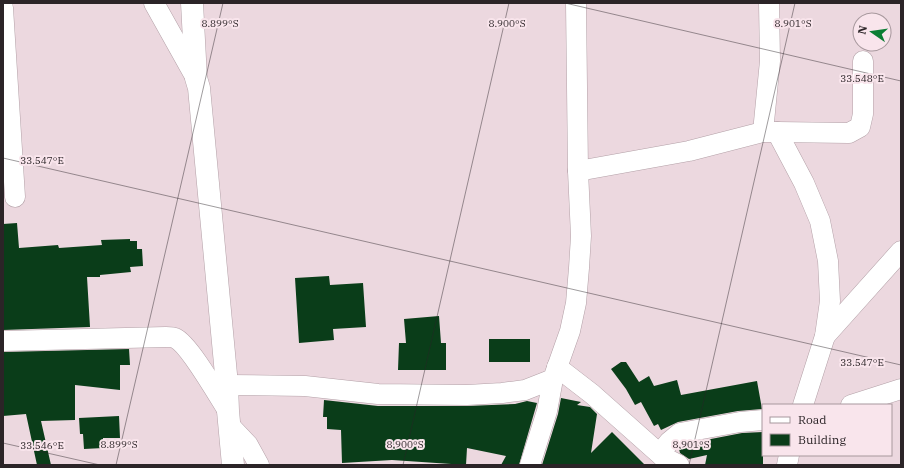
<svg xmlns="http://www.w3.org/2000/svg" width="904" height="468" viewBox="0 0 904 468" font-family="'IBM Plex Serif',serif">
<rect width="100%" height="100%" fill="#ecd8df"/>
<g fill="#0a3d19">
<polygon points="17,223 19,248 58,245 59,248 102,245 101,240 130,239 130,241 137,241 137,249 142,249 143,266 130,267 131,272 100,275 100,277 87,277 90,327 3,330 3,224"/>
<polygon points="329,276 330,285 363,283 366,327 333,329 334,340 299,343 295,278"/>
<polygon points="439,316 441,343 446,343 446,370 398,370 399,343 406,343 404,319"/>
<rect x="489" y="339" width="41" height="23"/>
<polygon points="129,349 130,365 120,365 120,390 75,385 75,420 41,421 51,465 37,465 26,414 3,416 3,352"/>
<polygon points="621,362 626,362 639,382 649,376 654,386 677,380 681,395 757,381 762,409 738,411 678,422 661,430 658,424 654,426 641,402 635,405 626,389 611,369"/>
<polygon points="561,398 581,402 577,405 590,407 597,414 591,453 612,432 645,465 542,465 558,414"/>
<polygon points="324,400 378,406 467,406 515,404 527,401 537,403 519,465 501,465 506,456 467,448 466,465 392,460 342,463 341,430 327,429 327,417 323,417"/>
<polygon points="119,416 120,438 103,438 103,448 84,449 83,434 80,434 79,418"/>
<polygon points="763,432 763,465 705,465 707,455 689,459 680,453 679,449 685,444 742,433"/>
</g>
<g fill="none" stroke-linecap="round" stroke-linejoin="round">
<defs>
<g id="minor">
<polyline points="154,3 196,78"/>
<polyline points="3,8 15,197"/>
<polyline points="763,132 770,61 769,3"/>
<polyline points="777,132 849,133 860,127 863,114 863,61"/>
<polyline points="578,171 689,151 763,132 777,132 804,183 820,221 828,261 830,301 825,336 803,405"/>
<polyline points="825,336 901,251"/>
<path d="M 3,341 L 166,337 C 169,337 173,337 175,338 C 189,344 219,397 228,411"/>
<polyline points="557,367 592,394 663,457 679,465"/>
<polyline points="227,385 305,386 378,394 467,395 502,393 525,390 553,379 570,331 576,303 579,268 581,236 578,171 576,3"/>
<polyline points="851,405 901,389"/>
<polyline points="230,426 248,445 259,465"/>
<polyline points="663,457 665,447 669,442 680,433 740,422 763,420"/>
<polyline points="530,465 547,411 553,379"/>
<polyline points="787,465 789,455"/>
</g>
<polyline id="trunk" points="192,3 196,78 199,88 227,385 228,411 233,465"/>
</defs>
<use href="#minor" stroke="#b3a0a7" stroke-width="21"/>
<use href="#trunk" stroke="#b3a0a7" stroke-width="23"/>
<use href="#minor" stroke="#fff" stroke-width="20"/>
<use href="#trunk" stroke="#fff" stroke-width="22"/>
</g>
<path fill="none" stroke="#2b2427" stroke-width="1" stroke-opacity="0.45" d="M 565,3 L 901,81M 3,158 L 901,365M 3,443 L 100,465M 116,465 L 223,3M 403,465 L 509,3M 689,465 L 795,3"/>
<g font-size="10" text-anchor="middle" fill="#2b2427" stroke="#f9e5ec" stroke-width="4" stroke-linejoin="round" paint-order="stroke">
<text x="220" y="27">8.899°S</text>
<text x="507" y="27">8.900°S</text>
<text x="793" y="27">8.901°S</text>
<text x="862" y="82">33.548°E</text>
<text x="42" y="164">33.547°E</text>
<text x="862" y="366">33.547°E</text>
<text x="119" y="448">8.899°S</text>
<text x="405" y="448">8.900°S</text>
<text x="691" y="448">8.901°S</text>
<text x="42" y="449">33.546°E</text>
</g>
<rect width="904" height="468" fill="none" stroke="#2b2427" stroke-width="8"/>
<rect x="762" y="404" width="130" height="52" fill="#f9e5ec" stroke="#a7989d"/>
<rect x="770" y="417" width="20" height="6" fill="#ffffff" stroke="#a7989d"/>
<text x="798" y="424" font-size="12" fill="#2b2427">Road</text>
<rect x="770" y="434" width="20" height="12" fill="#0a3d19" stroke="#a7989d"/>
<text x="798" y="444" font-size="12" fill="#2b2427">Building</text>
<g transform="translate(872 32) rotate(283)"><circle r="19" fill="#f9e5ec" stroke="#a7989d"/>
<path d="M0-3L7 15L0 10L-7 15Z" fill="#0c7e34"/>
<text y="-6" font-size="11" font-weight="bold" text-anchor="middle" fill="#2b2427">N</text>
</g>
</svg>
